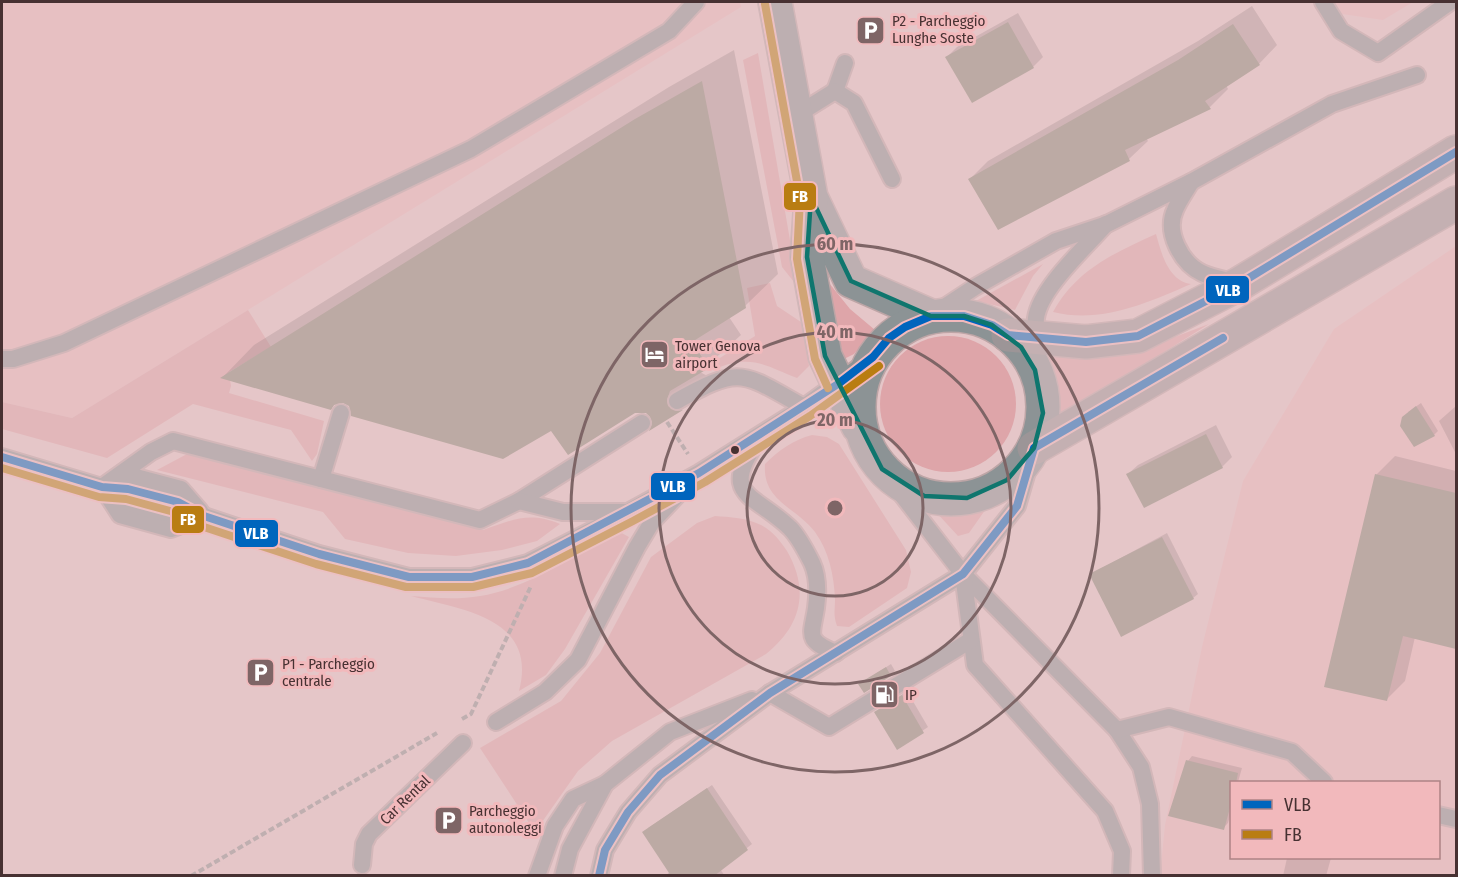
<svg xmlns="http://www.w3.org/2000/svg" width="1458" height="877" viewBox="0 0 1458 877" font-family="'Fira Sans Condensed',sans-serif">
<rect width="100%" height="100%" fill="#e5c6c8"/>
<g fill="#e9b8bb" fill-rule="evenodd">
<polygon points="2,2 740,2 741,7 72,418 2,402"/>
<polygon points="1335,2 1413,2 1383,20 1342,14"/>
<path d="M 1456,246 L 1456,875 L 1160,876 L 1165,825 L 1202,647 L 1243,481 L 1334,329 ZM 1232,782 L 1438,782 L 1438,858 L 1232,858 Z"/>
</g>
<g fill="#dea5a9">
<polygon points="758,53 798,287 782,267 743,60"/>
<path d="M 1156,234 C 1161,252 1168,281 1191,284 C 1148,303 1100,324 1053,312 C 1076,270 1114,253 1156,234 Z"/>
<polygon points="1043,264 1033,276 1015,310 976,301"/>
<polygon points="825,278 850,309 875,330 854,354 844,359"/>
<path d="M 770,283 L 777,306 L 804,324 L 809,366 L 797,378 C 766,366 753,355 720,367 L 715,361 L 755,336 L 747,288 Z"/>
<polygon points="248,310 271,347 229,372 231,386 229,393 324,421 317,454 312,461 291,430 193,404 107,458 2,429 2,402 72,418"/>
<polygon points="1209,324 1060,417 1046,355 1089,355 1151,346"/>
<circle cx="948" cy="404" r="68"/>
<path d="M 812,435 L 827,437 L 839,444 L 906,550 L 911,572 L 907,588 L 849,627 L 837,626 C 833,615 835,610 835,599 C 834,576 829,551 815,532 C 796,507 762,501 765,464 C 779,450 793,440 812,435 Z"/>
<path d="M 187,454 L 483,530 C 512,520 529,511 560,524 L 537,541 L 502,550 L 456,556 L 408,553 L 345,539 L 323,512 L 157,470 Z"/>
<polygon points="988,506 969,533 958,536 935,511 967,511"/>
<path d="M 715,516 C 730,517 747,518 761,525 C 773,531 780,541 787,551 C 810,591 801,626 766,654 L 612,741 L 578,771 L 535,832 L 480,748 L 561,701 L 600,653 L 651,557 L 697,523 Z"/>
<path d="M 618,531 L 629,537 L 565,649 L 546,675 L 519,691 C 538,618 463,610 411,596 C 434,598 457,600 480,596 C 529,588 575,555 618,531 Z"/>
</g>
<g fill="#0003">
<polygon points="1252,6 1277,45 1259,64 1226,85 1228,89 1210,107 1146,138 1148,141 1129,159 970,179 988,161 1198,41"/>
<polygon points="1018,13 1043,57 1033,67 972,101 947,57 957,47"/>
<polygon points="734,50 778,274 745,306 729,317 741,335 700,372 713,379 683,409 652,427 654,423 647,412 634,411 552,429 350,405 344,401 336,403 330,409 223,377 254,345 669,87"/>
<polygon points="1421,403 1438,431 1434,435 1408,412"/>
<polygon points="1456,406 1456,454 1439,421"/>
<polygon points="1216,425 1232,457 1222,467 1128,474 1138,465"/>
<polygon points="1395,456 1456,471 1456,647 1415,637 1405,681 1386,700 1376,475"/>
<polygon points="1167,533 1198,594 1193,598 1091,574"/>
<polygon points="891,664 895,671 890,675 860,684"/>
<polygon points="907,691 928,727 897,748 876,712"/>
<polygon points="1192,756 1242,768 1238,782 1232,782 1232,810 1228,823 1223,828 1188,761"/>
<polygon points="712,785 752,844 720,869 725,876 666,876 670,871 648,828"/>
<polygon points="1287,858 1331,858 1326,876 1283,876"/>
</g>
<g fill="#8b8778">
<polygon points="1008,22 1034,68 972,103 945,57"/>
<polygon points="1233,24 1260,65 1205,101 1211,109 1125,150 1130,161 998,230 968,179 1178,60"/>
<polygon points="702,81 746,308 692,342 709,368 670,391 667,400 668,406 676,411 683,410 649,431 652,423 650,417 646,413 635,413 568,455 551,431 503,459 351,416 349,406 343,403 334,405 331,410 220,378 635,119"/>
<polygon points="1416,406 1435,436 1414,447 1400,426 1402,417"/>
<polygon points="1206,434 1223,468 1144,508 1126,474"/>
<polygon points="1375,474 1456,493 1456,649 1403,636 1387,701 1324,687"/>
<polygon points="1162,537 1194,599 1121,637 1089,574"/>
<polygon points="886,667 891,676 864,693 858,684"/>
<polygon points="902,695 924,733 897,750 874,712"/>
<polygon points="1186,760 1238,773 1236,783 1232,783 1232,800 1224,830 1168,816"/>
<polygon points="707,788 748,850 714,876 671,876 642,832"/>
</g>
<g fill="none" stroke-linecap="round" stroke-linejoin="round">
<defs>
<g id="service">
<polyline points="1323,2 1341,31 1378,53 1450,2"/>
<polyline points="845,63 835,91 854,103 892,179"/>
<polyline points="795,116 835,91"/>
<path d="M 1191,182 C 1186,191 1179,200 1175,210 C 1165,232 1181,263 1202,273 C 1212,278 1226,280 1238,283"/>
<polyline points="931,316 975,287 1056,241 1107,224 1191,182 1332,104 1417,75"/>
<polyline points="2,359 13,359 64,343 471,149 669,31 696,2"/>
<path d="M 1035,370 C 1035,353 1034,335 1036,318 C 1040,288 1086,247 1106,224"/>
<path d="M 677,401 C 742,365 741,372 804,407"/>
<path d="M 760,437 C 718,497 752,492 790,528 C 799,537 806,551 812,563 C 818,576 818,593 816,608 C 812,635 804,640 836,653"/>
<polyline points="2,457 102,487 128,489 178,502 204,516 319,554 409,577 472,577 528,563 628,512 699,473 804,407 873,357"/>
<polyline points="882,469 963,574 1117,730 1141,767 1150,804 1152,876"/>
<polyline points="321,479 341,413"/>
<polyline points="115,482 132,476 181,489 200,511"/>
<polyline points="102,487 151,452 173,441 480,520 519,501 642,423"/>
<polyline points="102,487 120,515 171,529 204,516"/>
<path d="M 108,491 C 134,508 166,515 197,516"/>
<polyline points="519,501 563,512 624,512"/>
<polyline points="963,574 975,665 1105,811 1122,851 1121,876"/>
<polyline points="770,693 829,727 971,640"/>
<polyline points="496,722 545,692 578,660 637,547 652,522 686,486"/>
<polyline points="1117,730 1169,717 1292,752 1324,782"/>
<polyline points="1438,815 1456,819"/>
<polyline points="362,865 364,844 369,834 463,743"/>
<polyline points="537,876 555,826 573,799 605,784"/>
<polyline points="563,876 570,849 605,784 670,732 752,700"/>
<polyline points="599,876 605,850 628,812 660,775 770,693 963,574 1017,506 1034,448"/>
</g>
<g id="tertiary">
<polyline points="775,2 811,197 851,281 931,316"/>
<polyline points="811,199 807,257 825,356 858,426"/>
<circle cx="951" cy="407" r="92"/>
</g>
<g id="trunk">
<polyline points="1008,335 1086,342 1138,336 1239,284 1456,152"/>
<polyline points="1034,448 1456,203"/>
</g>
</defs>
<use href="#service" stroke="#bda5a6" stroke-width="20"/>
<use href="#tertiary" stroke="#bda5a6" stroke-width="36"/>
<use href="#trunk" stroke="#bda5a6" stroke-width="36"/>
<g stroke="#919293" stroke-width="4" stroke-dasharray="6 3" stroke-linecap="butt">
<polyline points="667,422 688,454"/>
<polyline points="462,719 471,714 531,586"/>
<polyline points="191,876 437,733"/>
</g>
<use href="#service" stroke="#8c9395" stroke-width="16"/>
<use href="#tertiary" stroke="#8c9395" stroke-width="33"/>
<use href="#trunk" stroke="#9c9597" stroke-width="33"/>
<defs>
<g id="bus-1">
<polyline points="2,457 102,487 128,489 178,502 204,516 319,554 409,577 472,577 528,563 699,473 838,384 873,357 889,338 905,327 931,316 964,316 992,325 1008,335 1086,342 1138,336 1239,284 1456,152"/>
<polyline points="599,876 605,850 628,812 660,775 770,693 963,574 1017,506 1034,448 1223,338"/>
</g>
<g id="bus-2">
<polyline points="765,4 800,198 797,259 815,359 828,388"/>
<polyline points="2,468 99,497 126,499 174,512 201,526 316,564 406,587 473,587 532,573 633,521 705,482 810,416 879,366"/>
</g>
</defs>
<use href="#bus-1" stroke="#f2b9bc" stroke-width="12"/>
<use href="#bus-2" stroke="#f2b9bc" stroke-width="12"/>
<use href="#bus-1" stroke="#0065bd" stroke-width="8"/>
<use href="#bus-2" stroke="#b97d12" stroke-width="8"/>
</g>
<path d="M0 0H1458V877H0ZM 811,197 L 851,281 L 931,316 L 964,316 L 992,325 L 1021,347 L 1035,370 L 1043,413 L 1034,448 L 1007,480 L 967,498 L 924,496 L 882,469 L 825,356 L 807,257 Z" fill="#e5c6c8" fill-opacity=".55" fill-rule="evenodd"/>
<path fill="none" stroke="#0f766e" stroke-width="4.5" stroke-linejoin="round" d="M 811,197 L 851,281 L 931,316 L 964,316 L 992,325 L 1021,347 L 1035,370 L 1043,413 L 1034,448 L 1007,480 L 967,498 L 924,496 L 882,469 L 825,356 L 807,257 Z"/>
<g fill="none" stroke="#7e6566" stroke-width="3">
<circle cx="835" cy="508" r="88"/>
<circle cx="835" cy="508" r="176"/>
<circle cx="835" cy="508" r="264"/>
</g>
<defs>
<symbol id="parking-square" viewBox="-11 -11 22 22"><rect x="-9" y="-9" width="18" height="18" rx="4" fill="#7e6566" stroke="#f2b9bc"/><path d="M-3.5-5.5H1a3.5 3.5 0 0 1 0 7H-1V5.5H-3.5ZM-1-3.4V-.6H.8a1.4 1.4 0 0 0 0-2.8Z" fill="#fff"/></symbol>
<symbol id="hotel-square" viewBox="-11 -11 22 22"><rect x="-9" y="-9" width="18" height="18" rx="4" fill="#7e6566" stroke="#f2b9bc"/><path d="M-6-4.5h1.5V1H6V5H4.5V3h-9V5H-6ZM-4 0a1.8 1.8 0 1 1 3.6 0ZM.5 0V-2.5h3Q6-2.5 6 0Z" fill="#fff"/></symbol>
<symbol id="fuel-square" viewBox="-11 -11 22 22"><rect x="-9" y="-9" width="18" height="18" rx="4" fill="#7e6566" stroke="#f2b9bc"/><path d="M-5.5-6h7V0h2V4h1.3V-2.5L3-4.5l.8-.8L6-3V5H2.5V1h-1V6h-7ZM-4.2-4.7v3.2H.2V-4.7Z" fill="#fff"/></symbol>
</defs>
<g fill-rule="evenodd">
<use href="#parking-square" x="854" y="14" width="33" height="33"/>
<use href="#hotel-square" x="638" y="338" width="33" height="33"/>
<use href="#parking-square" x="244" y="656" width="33" height="33"/>
<use href="#fuel-square" x="868" y="678" width="33" height="33"/>
<use href="#parking-square" x="432" y="804" width="33" height="33"/>
</g>
<circle fill="#473132" stroke="#f2b9bc" stroke-width="2" cx="735" cy="450" r="5"/>
<g text-anchor="middle" stroke-width="6" stroke-linejoin="round" paint-order="stroke">
<g font-size="15" fill="#473132" stroke="#f2b9bc" text-anchor="start">
<text x="892" y="26">P2 - Parcheggio<tspan x="892" dy="17">Lunghe Soste</tspan></text>
<text x="675" y="351">Tower Genova<tspan x="675" dy="17">airport</tspan></text>
<text x="282" y="669">P1 - Parcheggio<tspan x="282" dy="17">centrale</tspan></text>
<text x="905" y="700">IP</text>
<text x="469" y="816">Parcheggio<tspan x="469" dy="17">autonoleggi</tspan></text>
</g>
<g font-size="15" fill="#473132" stroke="#f2b9bc">
<text transform="translate(405 800) rotate(-44)" y="5">Car Rental</text>
</g>
</g>
<circle cx="835" cy="508" r="9" fill="#7e6566" stroke="#f2b9bc" stroke-width="3"/>
<g font-size="18" text-anchor="middle" font-weight="bold" fill="#7e6566" stroke="#f2b9bc" stroke-width="6" stroke-linejoin="round" paint-order="stroke">
<text x="835" y="250">60 m</text>
<text x="835" y="338">40 m</text>
<text x="835" y="426">20 m</text>
</g>
<g stroke="#f2b9bc" stroke-width="2">
<rect x="783" y="182" width="34" height="29" rx="6" fill="#b97d12"/>
<rect x="1205" y="275" width="45" height="29" rx="6" fill="#0065bd"/>
<rect x="650" y="472" width="46" height="29" rx="6" fill="#0065bd"/>
<rect x="171" y="505" width="34" height="29" rx="6" fill="#b97d12"/>
<rect x="234" y="519" width="45" height="29" rx="6" fill="#0065bd"/>
</g>
<g font-size="16" text-anchor="middle" font-weight="bold" fill="#fff">
<text x="800" y="202">FB</text>
<text x="1228" y="296">VLB</text>
<text x="673" y="492">VLB</text>
<text x="188" y="525">FB</text>
<text x="256" y="539">VLB</text>
</g>
<rect width="1458" height="877" fill="none" stroke="#473132" stroke-width="6"/>
<rect x="1230" y="781" width="210" height="78" fill="#f2b9bc" stroke="#ae8385" stroke-width="1.5"/>
<rect x="1242" y="800" width="30" height="9" fill="#0065bd" stroke="#ae8385" stroke-width="1.5"/>
<text x="1284" y="811" font-size="18" fill="#473132">VLB</text>
<rect x="1242" y="830" width="30" height="9" fill="#b97d12" stroke="#ae8385" stroke-width="1.5"/>
<text x="1284" y="841" font-size="18" fill="#473132">FB</text>
</svg>
